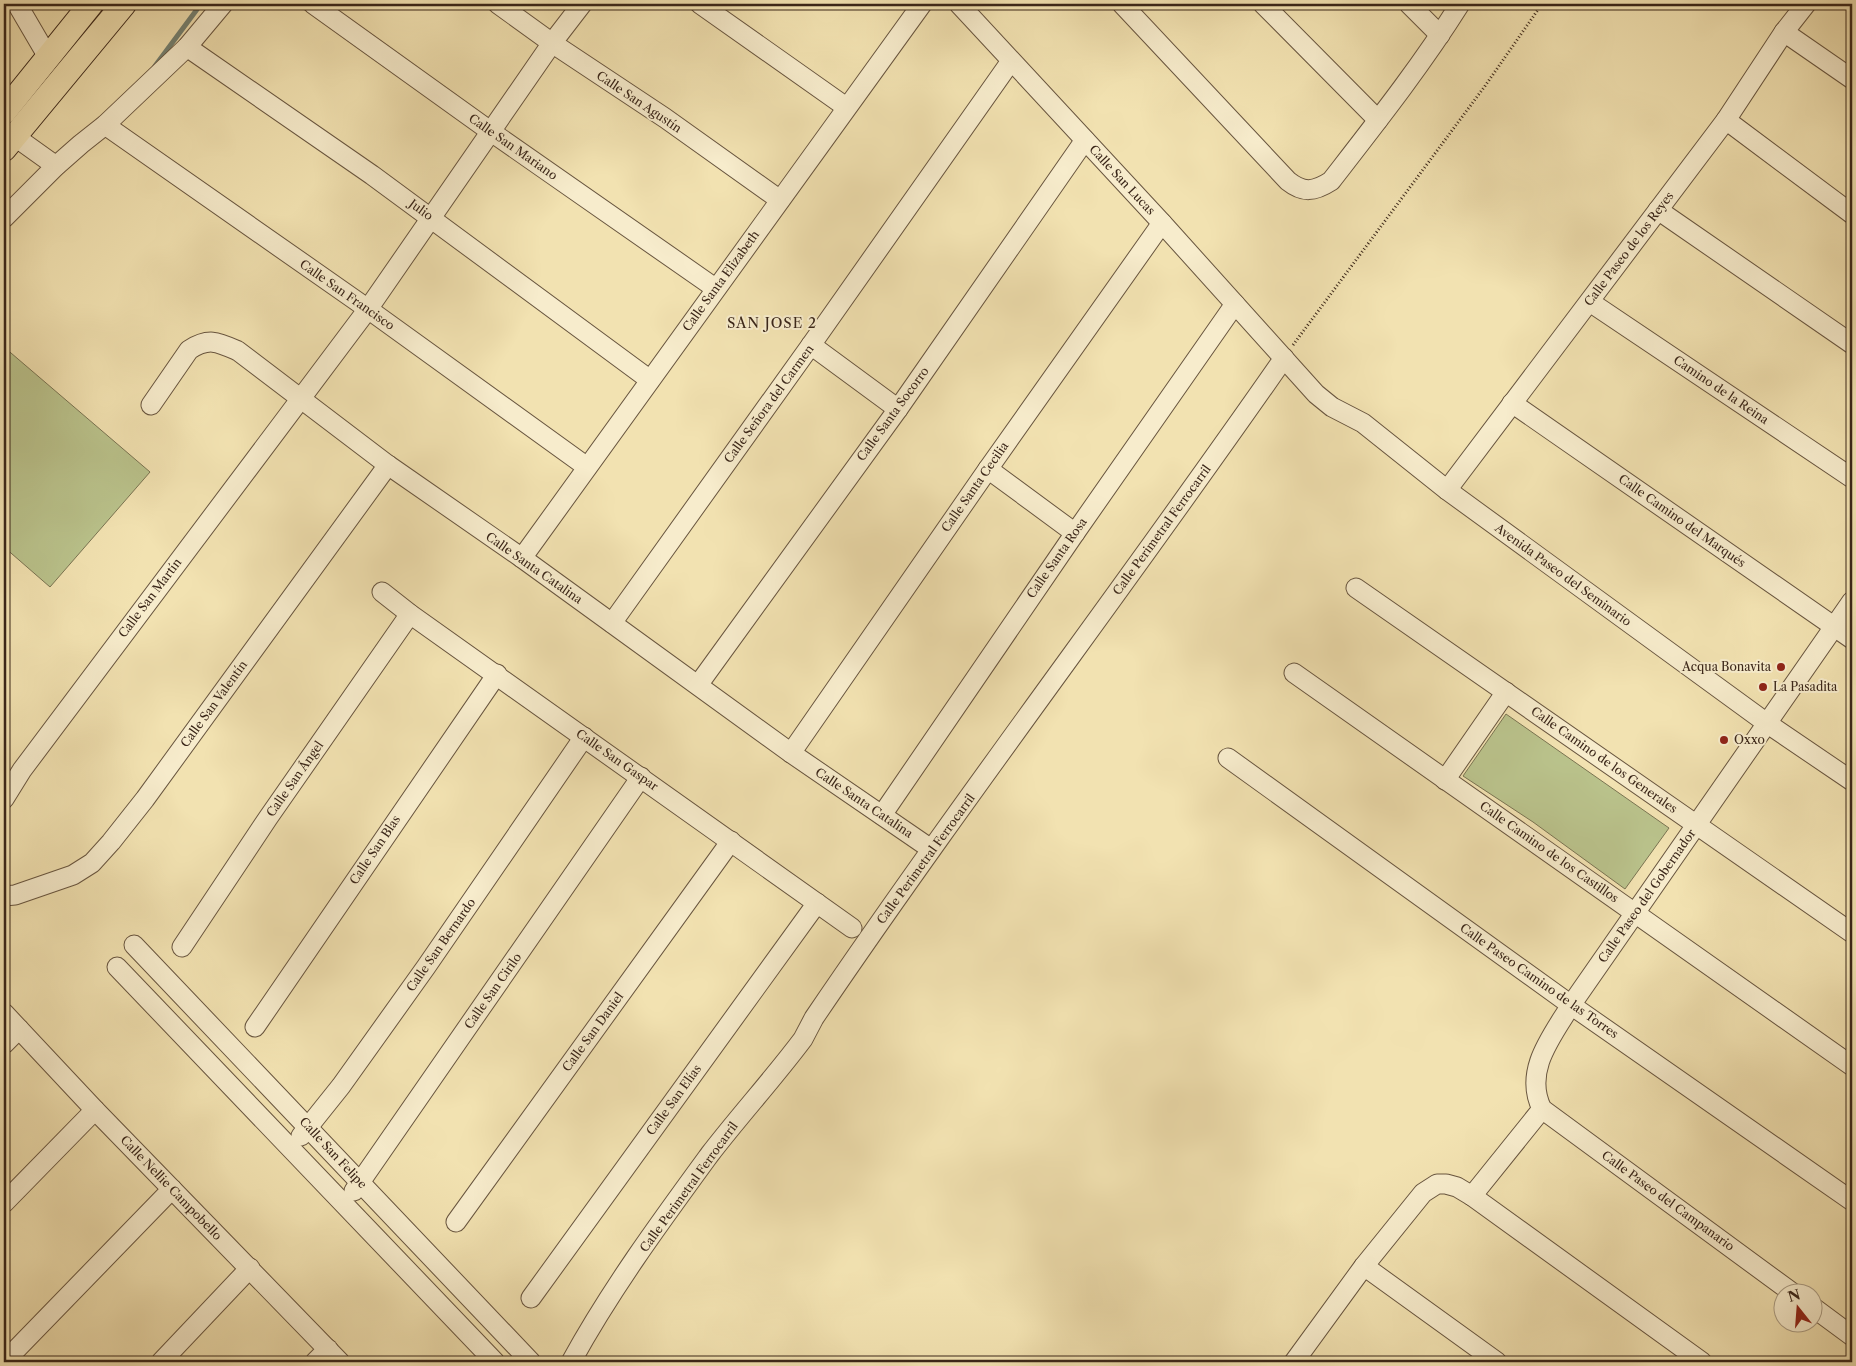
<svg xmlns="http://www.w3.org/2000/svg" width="1856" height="1366" viewBox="0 0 1856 1366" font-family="'Libre Caslon Text',serif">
<rect width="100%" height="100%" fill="#f2e2b1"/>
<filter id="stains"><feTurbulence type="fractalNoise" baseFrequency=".004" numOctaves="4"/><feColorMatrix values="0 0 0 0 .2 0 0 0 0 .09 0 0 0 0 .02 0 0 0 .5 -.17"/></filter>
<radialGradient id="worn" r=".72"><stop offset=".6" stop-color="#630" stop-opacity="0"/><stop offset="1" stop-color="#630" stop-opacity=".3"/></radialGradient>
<g fill="#bac38c" stroke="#7a7452">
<polygon points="4,347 150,472 50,587 4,547"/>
<polygon points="1506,714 1669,828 1625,889 1533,822 1463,776"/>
</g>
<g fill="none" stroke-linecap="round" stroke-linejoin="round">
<polyline stroke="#748172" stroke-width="5" points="155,66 201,4"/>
<defs>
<g id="minor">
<polyline points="17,4 48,57"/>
<polyline points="313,4 490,131 715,288"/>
<polyline points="498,4 552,43 665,118 780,200"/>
<polyline points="700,4 846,107"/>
<polyline points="959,4 1162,223 1316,394 1332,407 1363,423 1447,490 1768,724 1852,781"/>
<path d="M 1122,4 L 1288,181 C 1303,193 1314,192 1331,181 C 1376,123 1421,66 1460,4"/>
<polyline points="1263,4 1378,120"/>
<polyline points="1409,4 1440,35"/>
<polyline points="1784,32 1852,79"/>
<polyline points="187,47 372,175 650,380"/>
<polyline points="1726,120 1852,214"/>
<polyline points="105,125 368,309 587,467"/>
<polyline points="14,136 56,166"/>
<polyline points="1658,210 1852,344"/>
<polyline points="4,218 56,166 81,144 105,125 187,47 223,4"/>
<polyline points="1590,302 1852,478"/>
<polyline points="811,345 898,409"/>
<polyline points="1512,403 1852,639"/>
<path d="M 151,405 L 189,350 C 209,337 218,342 238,351 L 388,465 L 522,558 L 791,753 L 931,849"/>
<polyline points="988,469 1075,533"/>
<polyline points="1447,490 1726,120 1784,32 1806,4"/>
<polyline points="522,558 922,4"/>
<polyline points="1356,588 1852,933"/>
<polyline points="382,592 410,614 852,928"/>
<polyline points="612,623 811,345 1011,61"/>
<polyline points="1294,673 1852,1066"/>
<polyline points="698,685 898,409 1085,140"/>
<polyline points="791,753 988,469 1162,223"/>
<polyline points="1228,758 1571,1005 1852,1201"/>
<polyline points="1445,780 1506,692"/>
<polyline points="4,799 22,770 368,309 552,43 582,4"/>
<polyline points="882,815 1075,533 1235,304"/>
<polyline points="4,896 15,895 73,875 92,863 111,842 145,799 388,465"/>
<polyline points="134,945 531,1362"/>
<polyline points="182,947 268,818 410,614"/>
<polyline points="117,967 495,1362"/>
<polyline points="4,1013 95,1110 340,1362"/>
<polyline points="255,1027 497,674"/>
<polyline points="4,1044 19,1029"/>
<polyline points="301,1136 341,1086 426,967 584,737"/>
<polyline points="354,1191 641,777"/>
<polyline points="1472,1196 1542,1109"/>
<polyline points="4,1203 95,1110"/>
<polyline points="456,1222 731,841"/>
<polyline points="1364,1266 1497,1362"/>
<path d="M 1794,1294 L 1542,1109 C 1523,1071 1552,1036 1571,1005 L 1852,601"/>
<polyline points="531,1298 817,903"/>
<polyline points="1814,1308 1852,1336"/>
<polyline points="4,1362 172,1189"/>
<polyline points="161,1362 250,1268"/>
<polyline points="315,1362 328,1349"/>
<path d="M 571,1362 C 611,1289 661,1221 710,1154 C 740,1115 773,1079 803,1039 L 814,1018 C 966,794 1130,580 1284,358"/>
<polyline points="1294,1362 1364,1266 1423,1193 1437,1184 1446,1184 1457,1187 1472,1196 1702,1362"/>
</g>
<g id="major">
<polyline points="4,112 91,4"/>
<polyline points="4,149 124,4"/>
</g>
</defs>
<use href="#minor" stroke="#68553f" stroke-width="21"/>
<use href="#major" stroke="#3a2619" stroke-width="26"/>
<polyline stroke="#3a2619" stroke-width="3" stroke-dasharray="1 2.5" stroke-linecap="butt" points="1293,345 1485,86 1542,4"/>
<use href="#minor" stroke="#f7eccc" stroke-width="19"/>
<use href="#major" stroke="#f2e2b1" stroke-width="24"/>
</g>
<g fill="#8f2418" stroke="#f7eccc" stroke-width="2">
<circle cx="1781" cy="667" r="5"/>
<circle cx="1763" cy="687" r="5"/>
<circle cx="1724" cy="740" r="5"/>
</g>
<g text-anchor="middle" stroke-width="4" stroke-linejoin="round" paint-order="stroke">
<g font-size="12" fill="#3a2619" stroke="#f7eccc">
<text transform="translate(639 102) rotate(34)" y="4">Calle San Agustín</text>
<text transform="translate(513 147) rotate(35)" y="4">Calle San Mariano</text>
<text transform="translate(1122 180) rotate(47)" y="4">Calle San Lucas</text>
<text transform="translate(421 210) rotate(36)" y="4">Julio</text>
<text transform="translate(1629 249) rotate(-53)" y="4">Calle Paseo de los Reyes</text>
<text transform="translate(721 281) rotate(-54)" y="4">Calle Santa Elizabeth</text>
<text transform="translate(347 295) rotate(35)" y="4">Calle San Francisco</text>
<text transform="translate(1721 390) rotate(34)" y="4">Camino de la Reina</text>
<text transform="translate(769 404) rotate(-54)" y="4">Calle Señora del Carmen</text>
<text transform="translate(893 414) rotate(-54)" y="4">Calle Santa Socorro</text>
<text transform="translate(975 487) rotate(-55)" y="4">Calle Santa Cecilia</text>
<text transform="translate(1682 521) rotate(35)" y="4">Calle Camino del Marqués</text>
<text transform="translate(1162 530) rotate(-54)" y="4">Calle Perimetral Ferrocarril</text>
<text transform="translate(1057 558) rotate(-55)" y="4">Calle Santa Rosa</text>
<text transform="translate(534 568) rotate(35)" y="4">Calle Santa Catalina</text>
<text transform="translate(1563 575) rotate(36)" y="4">Avenida Paseo del Seminario</text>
<text transform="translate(150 598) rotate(-53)" y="4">Calle San Martín</text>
<text transform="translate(214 704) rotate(-54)" y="4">Calle San Valentín</text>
<text transform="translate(617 760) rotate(35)" y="4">Calle San Gaspar</text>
<text transform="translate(1604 760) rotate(35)" y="4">Calle Camino de los Generales</text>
<text transform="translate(295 779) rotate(-55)" y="4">Calle San Ángel</text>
<text transform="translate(864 803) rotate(34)" y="4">Calle Santa Catalina</text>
<text transform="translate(375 850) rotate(-56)" y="4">Calle San Blas</text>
<text transform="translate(1549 852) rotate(35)" y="4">Calle Camino de los Castillos</text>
<text transform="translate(926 859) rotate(-54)" y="4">Calle Perimetral Ferrocarril</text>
<text transform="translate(1647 896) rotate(-55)" y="4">Calle Paseo del Gobernador</text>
<text transform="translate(441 945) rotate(-55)" y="4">Calle San Bernardo</text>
<text transform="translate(1539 981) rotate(35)" y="4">Calle Paseo Camino de las Torres</text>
<text transform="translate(493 991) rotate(-55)" y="4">Calle San Cirilo</text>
<text transform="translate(593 1032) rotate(-54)" y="4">Calle San Daniel</text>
<text transform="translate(674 1100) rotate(-54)" y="4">Calle San Elías</text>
<text transform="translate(333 1153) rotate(47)" y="4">Calle San Felipe</text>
<text transform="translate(689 1187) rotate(-54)" y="4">Calle Perimetral Ferrocarril</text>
<text transform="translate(171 1188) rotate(46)" y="4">Calle Nellie Campobello</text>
<text transform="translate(1668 1201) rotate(36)" y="4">Calle Paseo del Campanario</text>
</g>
<g font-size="12" fill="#3a2619" stroke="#f7eccc" text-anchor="start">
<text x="1771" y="671" text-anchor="end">Acqua Bonavita</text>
<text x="1773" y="691">La Pasadita</text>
<text x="1734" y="744">Oxxo</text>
</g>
<g font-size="14" letter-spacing="1" fill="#3a2619" stroke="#f7eccc">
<text x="772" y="328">SAN JOSE 2</text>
</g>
</g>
<rect width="1856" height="1366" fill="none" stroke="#f2e2b1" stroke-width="20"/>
<rect x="5" y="5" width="1846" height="1356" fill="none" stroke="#3a2619" stroke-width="2.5"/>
<rect x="10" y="10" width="1836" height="1346" fill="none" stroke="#3a2619"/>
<g transform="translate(1798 1308) rotate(343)"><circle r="24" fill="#f7eccc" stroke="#ab9d84"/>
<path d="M0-4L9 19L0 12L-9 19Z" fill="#8f2418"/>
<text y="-8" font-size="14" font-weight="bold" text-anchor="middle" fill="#3a2619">N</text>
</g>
<rect width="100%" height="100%" filter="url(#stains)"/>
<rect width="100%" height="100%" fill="url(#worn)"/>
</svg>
